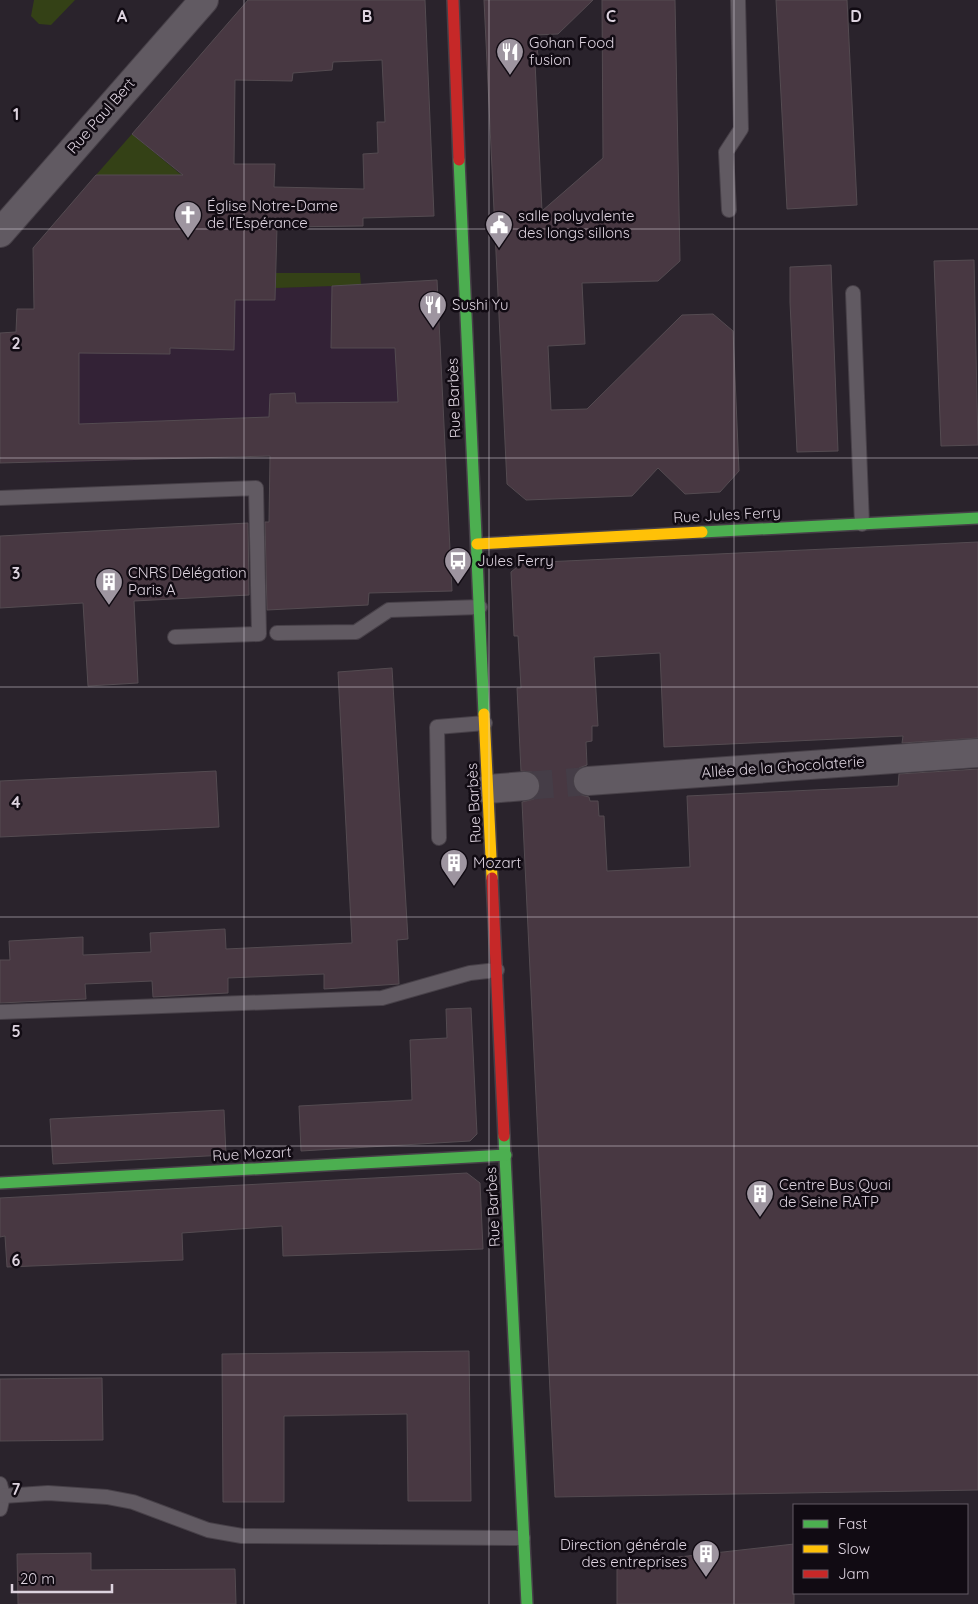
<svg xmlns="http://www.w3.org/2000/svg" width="978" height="1604" viewBox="0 0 978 1604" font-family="Quicksand,sans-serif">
<rect width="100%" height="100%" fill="#2a232c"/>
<polygon fill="#332236" points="48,269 235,300 274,300 276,288 397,282 398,402 362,402 270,456 46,463"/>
<g fill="#344116">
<polygon points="34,0 75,0 51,25 39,24 31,16"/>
<polygon points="132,134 208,197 130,175 96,175"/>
<polygon points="276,273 360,273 361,285 276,288"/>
</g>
<g fill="#483842" stroke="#544b51" fill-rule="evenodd">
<path d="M 248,0 L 425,0 L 434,216 L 363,218 L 363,226 L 277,227 L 275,300 L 235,300 L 234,350 L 170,348 L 170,354 L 79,353 L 79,424 L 269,417 L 270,394 L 295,393 L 296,403 L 398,402 L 395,348 L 331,348 L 332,286 L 437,280 L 452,591 L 369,593 L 368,605 L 267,610 L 265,522 L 269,522 L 270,456 L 0,463 L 0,333 L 16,332 L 17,309 L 34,309 L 33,248 L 96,175 L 183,175 L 132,134 ZM 382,60 L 385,122 L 377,122 L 378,153 L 363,154 L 364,189 L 274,187 L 275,164 L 234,164 L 235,80 L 292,81 L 293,73 L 332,70 L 333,62 Z"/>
<polygon points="484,0 593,0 558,34 535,35 539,62 535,62 542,211 603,158 602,0 675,0 680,261 658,281 582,283 585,344 548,346 551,410 587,409 682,315 713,314 733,331 739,471 720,492 685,494 658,468 632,496 526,500 507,484"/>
<polygon points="776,0 847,0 857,205 787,209"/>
<polygon points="974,260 978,445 941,446 934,261"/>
<polygon points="831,265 838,451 797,452 790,302 790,267"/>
<polygon points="248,523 249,595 134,601 138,683 88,686 83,603 0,608 0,536"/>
<polygon points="978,542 978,738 902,743 903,736 664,747 660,653 594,657 598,726 592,726 592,741 586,742 587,765 579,768 574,775 572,782 575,789 581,795 589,797 590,801 598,801 599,816 604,816 607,871 690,867 687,796 898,786 899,774 978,769 978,1490 555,1497 522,802 534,799 539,792 541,785 538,778 532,772 521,771 517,688 521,688 518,636 514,636 511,572 522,563"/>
<polygon points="392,668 408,939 397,940 399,984 324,989 324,974 228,978 228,993 153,997 152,981 85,984 86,999 0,1003 0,960 10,960 9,941 83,937 83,955 151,952 150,933 225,929 226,949 352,943 338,672"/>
<polygon points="216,771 219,827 0,837 0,781"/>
<polygon points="471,1008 477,1134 470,1141 301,1151 299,1106 412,1100 410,1040 447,1038 446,1009"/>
<polygon points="224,1110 226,1155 53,1164 50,1119"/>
<polygon points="467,1173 480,1183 483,1249 283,1256 282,1226 182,1233 183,1260 7,1267 5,1236 0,1237 0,1198"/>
<polygon points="469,1351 471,1501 408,1501 407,1414 284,1416 284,1502 223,1502 222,1354"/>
<polygon points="102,1378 103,1440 0,1441 0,1379"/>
<polygon points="794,1544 794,1604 617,1604 617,1564"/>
<polygon points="91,1553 91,1570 235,1569 236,1604 18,1604 17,1554"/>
</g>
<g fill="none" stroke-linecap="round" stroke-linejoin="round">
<polyline stroke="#453d47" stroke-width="28" stroke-dasharray="28 14" stroke-linecap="butt" points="525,786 588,781"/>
<defs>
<g id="lane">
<polyline points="729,210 726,152 741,129 738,0"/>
<polyline points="853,293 862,524"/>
<polyline points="0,498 256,488 259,634 175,637"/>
<polyline points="277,633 356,632 389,610 480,607"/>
<polyline points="439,838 437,727 485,723"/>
<polyline points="0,1012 382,998 470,973 497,970"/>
<polyline points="0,1484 3,1496 0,1509"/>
<polyline points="3,1496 48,1493 107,1497 133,1502 208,1530 242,1536 523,1538"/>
</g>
<g id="street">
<polyline points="0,233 204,0"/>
<polyline points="588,781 978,753"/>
<polyline points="488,789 525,786"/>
</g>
<g id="fast">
<polyline points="459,160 484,714"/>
<polyline points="702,532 978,518"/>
<polyline points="504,1136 527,1604"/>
<polyline points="0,1183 506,1155"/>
</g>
<g id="slow">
<polyline points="477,544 702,532"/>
<polyline points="484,714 492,878"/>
</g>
<g id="jam">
<polyline points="453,0 459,160"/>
<polyline points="492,878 504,1136"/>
</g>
</defs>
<use href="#lane" stroke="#474048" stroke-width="16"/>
<use href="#street" stroke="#474048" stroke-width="30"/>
<use href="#fast" stroke="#474048" stroke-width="14"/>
<use href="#slow" stroke="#474048" stroke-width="14"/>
<use href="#jam" stroke="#474048" stroke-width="14"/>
<use href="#lane" stroke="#615a62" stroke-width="14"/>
<use href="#street" stroke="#615a62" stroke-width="28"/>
<use href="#fast" stroke="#4caf50" stroke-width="11"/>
<use href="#slow" stroke="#ffc107" stroke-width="11"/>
<use href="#jam" stroke="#c62828" stroke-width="11"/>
</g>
<path fill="none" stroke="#ddd3df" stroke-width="1" stroke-opacity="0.55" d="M 244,0 L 244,1604M 489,0 L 489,1604M 734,0 L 734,1604M 0,229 L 978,229M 0,458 L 978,458M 0,687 L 978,687M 0,917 L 978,917M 0,1146 L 978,1146M 0,1375 L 978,1375"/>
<defs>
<symbol id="restaurant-pin" viewBox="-11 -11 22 30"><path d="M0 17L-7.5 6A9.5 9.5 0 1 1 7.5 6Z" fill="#9e95a0" stroke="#110b13"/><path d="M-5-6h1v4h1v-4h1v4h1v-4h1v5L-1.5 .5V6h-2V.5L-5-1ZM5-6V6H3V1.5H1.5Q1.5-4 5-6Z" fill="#fff"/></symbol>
<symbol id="church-pin" viewBox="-11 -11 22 30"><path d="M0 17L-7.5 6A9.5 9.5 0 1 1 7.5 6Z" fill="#9e95a0" stroke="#110b13"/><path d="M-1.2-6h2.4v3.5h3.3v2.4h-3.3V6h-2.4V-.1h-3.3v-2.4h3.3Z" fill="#fff"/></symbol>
<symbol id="civic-pin" viewBox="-11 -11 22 30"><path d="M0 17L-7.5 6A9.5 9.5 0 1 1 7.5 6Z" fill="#9e95a0" stroke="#110b13"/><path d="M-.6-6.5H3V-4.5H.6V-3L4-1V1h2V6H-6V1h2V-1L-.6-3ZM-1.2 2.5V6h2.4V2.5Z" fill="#fff"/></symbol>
<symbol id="bus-pin" viewBox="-11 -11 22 30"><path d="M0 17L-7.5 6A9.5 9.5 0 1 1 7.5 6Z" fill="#9e95a0" stroke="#110b13"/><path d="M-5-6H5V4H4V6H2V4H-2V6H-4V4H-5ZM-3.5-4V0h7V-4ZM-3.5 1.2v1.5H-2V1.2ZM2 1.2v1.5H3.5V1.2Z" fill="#fff"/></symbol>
<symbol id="building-pin" viewBox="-11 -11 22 30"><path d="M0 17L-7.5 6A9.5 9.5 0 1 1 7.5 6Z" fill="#9e95a0" stroke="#110b13"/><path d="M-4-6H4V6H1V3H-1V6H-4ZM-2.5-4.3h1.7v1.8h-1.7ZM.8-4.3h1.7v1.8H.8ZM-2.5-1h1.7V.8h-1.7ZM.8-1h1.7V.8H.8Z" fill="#fff"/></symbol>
</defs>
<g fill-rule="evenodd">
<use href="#restaurant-pin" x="494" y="36" width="32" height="43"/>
<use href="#church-pin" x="172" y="199" width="32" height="43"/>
<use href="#civic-pin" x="483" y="209" width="32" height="43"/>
<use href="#restaurant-pin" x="417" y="289" width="32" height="43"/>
<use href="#bus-pin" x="442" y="545" width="32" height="43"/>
<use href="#building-pin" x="93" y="566" width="32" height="43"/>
<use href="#building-pin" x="438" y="847" width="32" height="43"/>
<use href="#building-pin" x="744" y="1178" width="32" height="43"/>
<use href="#building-pin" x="690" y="1538" width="32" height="43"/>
</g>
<g text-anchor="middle" stroke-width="5" stroke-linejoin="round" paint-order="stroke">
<g font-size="15" fill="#ddd3df" stroke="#110b13" text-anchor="start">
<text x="529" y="48">Gohan Food<tspan x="529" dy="17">fusion</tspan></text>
<text x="207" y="211">Église Notre-Dame<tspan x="207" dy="17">de l'Espérance</tspan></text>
<text x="518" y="221">salle polyvalente<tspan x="518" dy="17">des longs sillons</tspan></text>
<text x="452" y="310">Sushi Yu</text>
<text x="477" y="566">Jules Ferry</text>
<text x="128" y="578">CNRS Délégation<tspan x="128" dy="17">Paris A</tspan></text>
<text x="473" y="868">Mozart</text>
<text x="779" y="1190">Centre Bus Quai<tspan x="779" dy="17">de Seine RATP</tspan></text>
<text x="687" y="1550" text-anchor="end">Direction générale<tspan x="687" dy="17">des entreprises</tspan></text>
</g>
<g font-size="15" fill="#ddd3df" stroke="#110b13">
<text transform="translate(101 116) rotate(-49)" y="5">Rue Paul Bert</text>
<text transform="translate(454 398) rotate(-92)" y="5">Rue Barbès</text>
<text transform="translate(727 515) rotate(-3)" y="5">Rue Jules Ferry</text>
<text transform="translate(783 767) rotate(-4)" y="5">Allée de la Chocolaterie</text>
<text transform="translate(474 803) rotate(-93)" y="5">Rue Barbès</text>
<text transform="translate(252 1154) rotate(-3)" y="5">Rue Mozart</text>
<text transform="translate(493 1207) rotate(-93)" y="5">Rue Barbès</text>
</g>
</g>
<g font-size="16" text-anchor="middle" font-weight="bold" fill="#ddd3df" stroke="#110b13" stroke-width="5" stroke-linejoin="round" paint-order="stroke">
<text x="122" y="22">A</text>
<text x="367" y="22">B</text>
<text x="611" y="22">C</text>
<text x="856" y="22">D</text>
<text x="16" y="120">1</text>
<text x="16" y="349">2</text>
<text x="16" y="579">3</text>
<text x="16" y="808">4</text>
<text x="16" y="1037">5</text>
<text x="16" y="1266">6</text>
<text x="16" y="1495">7</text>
</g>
<rect x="793" y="1504" width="175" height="90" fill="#110b13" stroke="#635b65"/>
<rect x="803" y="1520" width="25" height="8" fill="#4caf50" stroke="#635b65"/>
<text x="838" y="1529" font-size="15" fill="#ddd3df">Fast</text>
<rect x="803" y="1545" width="25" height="8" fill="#ffc107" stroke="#635b65"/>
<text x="838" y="1554" font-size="15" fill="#ddd3df">Slow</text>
<rect x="803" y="1570" width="25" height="8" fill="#c62828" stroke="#635b65"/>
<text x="838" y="1579" font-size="15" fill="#ddd3df">Jam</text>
<path d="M12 1584v8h100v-8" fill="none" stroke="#ddd3df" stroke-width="2.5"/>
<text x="20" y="1584" font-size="15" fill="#ddd3df" stroke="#110b13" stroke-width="4" paint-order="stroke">20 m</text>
</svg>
